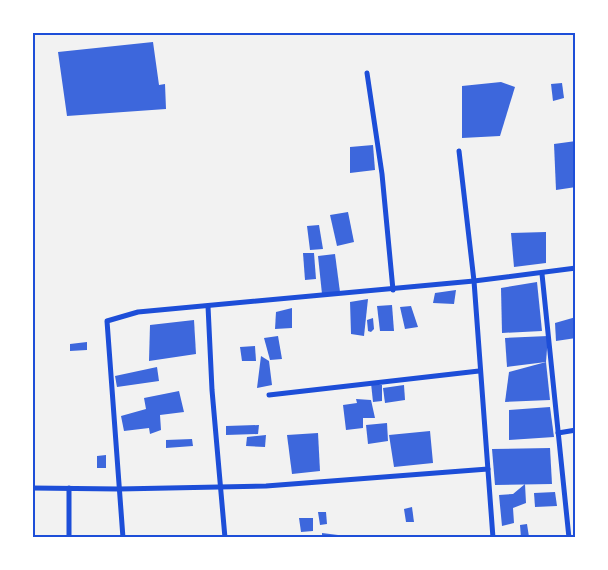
<svg xmlns="http://www.w3.org/2000/svg" width="608" height="570" viewBox="0 0 608 570" font-family="'Golos Text',sans-serif">
<rect width="100%" height="100%" fill="#f2f2f2"/>
<g fill="#3d67dc">
<polygon points="153,42 159,85 165,84 166,109 67,116 58,52"/>
<polygon points="501,82 515,87 500,136 462,138 462,86"/>
<polygon points="562,83 564,98 553,101 551,84"/>
<polygon points="576,141 576,187 556,190 554,144"/>
<polygon points="373,145 375,170 350,173 350,147"/>
<polygon points="348,212 354,242 337,246 330,215"/>
<polygon points="319,225 323,249 310,250 307,226"/>
<polygon points="546,232 546,263 514,267 511,233"/>
<polygon points="303,253 314,253 316,279 305,280"/>
<polygon points="335,254 340,292 322,294 318,256"/>
<polygon points="537,282 542,331 502,333 501,288"/>
<polygon points="456,290 454,304 433,303 435,293"/>
<polygon points="368,299 364,336 351,334 350,302"/>
<polygon points="392,305 394,331 380,331 377,306"/>
<polygon points="411,306 418,327 405,329 400,307"/>
<polygon points="292,308 292,328 275,329 276,312"/>
<polygon points="576,317 576,338 556,341 555,323"/>
<polygon points="373,318 374,329 371,332 368,331 367,320"/>
<polygon points="194,320 196,354 149,361 150,325"/>
<polygon points="278,336 282,359 270,360 264,338"/>
<polygon points="548,336 546,362 507,367 505,338"/>
<polygon points="87,342 87,350 70,351 70,344"/>
<polygon points="255,346 256,361 242,361 240,347"/>
<polygon points="261,356 269,361 272,385 257,388"/>
<polygon points="546,362 550,400 505,402 509,372"/>
<polygon points="157,367 159,381 117,387 115,376"/>
<polygon points="371,383 382,385 382,401 373,402"/>
<polygon points="404,385 405,400 385,403 383,388"/>
<polygon points="179,391 184,412 160,415 161,430 150,434 149,428 124,431 121,416 146,409 144,398"/>
<polygon points="356,399 371,400 375,418 363,418 363,428 346,430 343,405 357,403"/>
<polygon points="550,407 554,437 509,440 509,410"/>
<polygon points="387,423 388,441 368,444 366,425"/>
<polygon points="259,425 258,434 226,435 226,426"/>
<polygon points="430,431 433,463 394,467 389,435"/>
<polygon points="318,433 320,471 292,474 287,435"/>
<polygon points="266,435 265,447 246,446 247,437"/>
<polygon points="192,439 193,446 166,448 166,440"/>
<polygon points="550,448 552,484 495,485 492,449"/>
<polygon points="106,455 106,468 97,468 97,456"/>
<polygon points="525,484 526,503 513,508 514,523 502,526 499,495 513,494"/>
<polygon points="555,492 557,506 535,507 534,493"/>
<polygon points="412,507 414,522 406,522 404,509"/>
<polygon points="318,512 326,512 327,524 320,525"/>
<polygon points="299,518 313,518 313,531 301,532"/>
<polygon points="527,524 529,537 521,538 520,525"/>
<polygon points="322,533 338,535 338,538 322,538"/>
</g>
<g fill="none" stroke-linecap="round" stroke-linejoin="round">
<g stroke="#1d4ed8" stroke-width="5">
<polyline points="367,73 382,174 393,290"/>
<polyline points="542,274 569,538"/>
<polyline points="208,306 212,390 225,538"/>
<polyline points="269,395 479,371"/>
<polyline points="558,433 576,430"/>
<polyline points="32,488 119,489 266,486 488,469"/>
<polyline points="69,488 69,538"/>
<polyline points="123,538 107,321 138,312 474,281 459,151"/>
<polyline points="493,538 474,281 576,268"/>
</g>
</g>
<rect width="608" height="570" fill="none" stroke="#ffffff" stroke-width="68"/>
<rect x="34" y="34" width="540" height="502" fill="none" stroke="#1d4ed8" stroke-width="2"/>
</svg>
